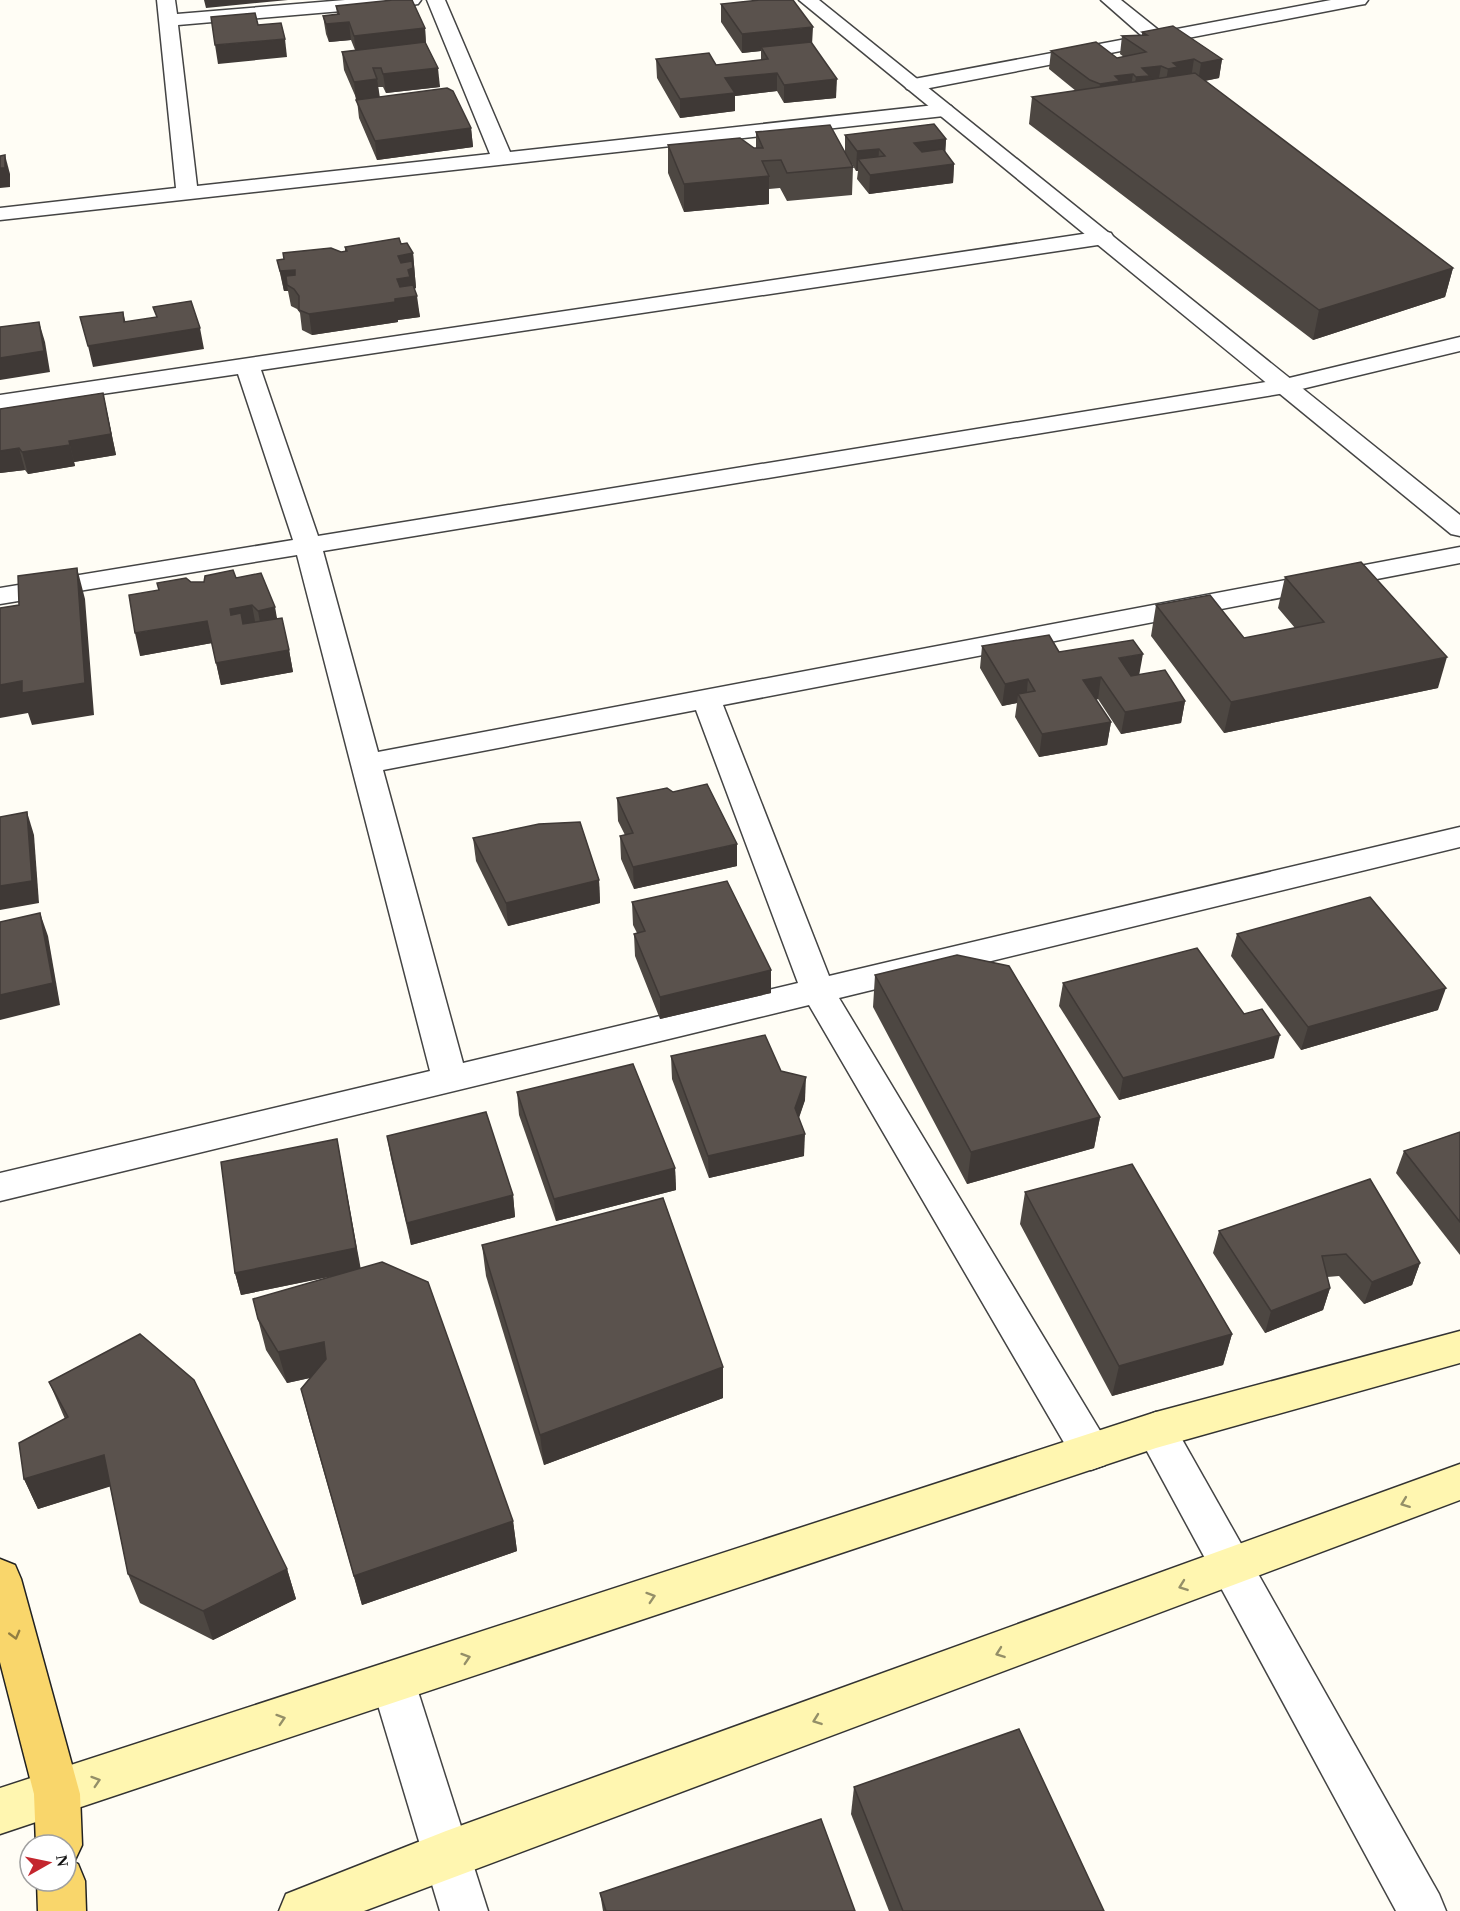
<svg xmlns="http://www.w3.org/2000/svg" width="1460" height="1911" viewBox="0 0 1460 1911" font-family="Georgia,serif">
<rect width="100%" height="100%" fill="#fffdf5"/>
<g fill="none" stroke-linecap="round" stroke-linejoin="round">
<defs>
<g id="minor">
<polygon points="157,0 175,0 177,14 345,0 421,0 418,4 412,5 178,25 197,186 490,154 427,0 445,0 510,152 944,104 951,106 954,110 951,114 944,116 0,220 0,208 176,188"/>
<polygon points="1101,0 1121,0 1161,32 1331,0 1368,0 1365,4 1359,5 914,91 907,89 904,85 907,81 914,79 1142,36"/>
<path d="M 1103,231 L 1111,233 L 1114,238 L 1111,243 L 261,370 L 318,536 L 1285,379 L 1460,337 L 1460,351 L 1285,393 L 323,551 L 378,752 L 1460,547 L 1460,563 L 723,705 L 829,976 L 1460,827 L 1460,847 L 839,998 L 1105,1439 L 1111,1452 L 1105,1465 L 1091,1470 L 1077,1465 L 809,1005 L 0,1201 L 0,1173 L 430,1071 L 297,555 L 0,604 L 0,588 L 293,540 L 238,374 L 0,409 L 0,395 ZM 696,710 L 798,983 L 463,1063 L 383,770 Z"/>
<polygon points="1156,1412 1170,1418 1439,1894 1446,1911 1396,1911 1142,1442 1136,1430 1142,1418"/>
<polygon points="393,1661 409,1667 415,1682 488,1911 440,1911 371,1682 377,1667"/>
</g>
<polygon id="tertiary" points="799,0 819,0 1460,515 1460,536 1451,534"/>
<g id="secondary">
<polygon points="1460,1331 1460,1363 1156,1448 0,1834 0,1788 1156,1412"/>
<polygon points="1460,1464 1460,1500 364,1911 279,1911 286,1894 446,1831"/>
</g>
<polygon id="primary" points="0,1559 15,1565 21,1579 80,1794 82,1845 74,1862 78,1864 85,1881 86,1911 38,1911 37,1881 66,1881 66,1845 36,1845 34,1794 0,1662"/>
</defs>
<use href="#minor" stroke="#444" stroke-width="3"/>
<use href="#tertiary" stroke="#444" stroke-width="3"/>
<use href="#secondary" stroke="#333" stroke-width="3"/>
<use href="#primary" stroke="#222" stroke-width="3"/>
<use href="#minor" fill="#fff" fill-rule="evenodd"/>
<use href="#tertiary" fill="#fff" fill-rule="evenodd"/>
<use href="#secondary" fill="#fff6b0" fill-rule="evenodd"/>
<use href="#primary" fill="#f9d66b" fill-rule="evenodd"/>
</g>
<g fill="#4d4742">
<polygon points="721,4 812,44 836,98 784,103 777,91 735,96 735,111 680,118 657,78 656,59 716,65 761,60 761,51 742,53 721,22"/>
<polygon points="336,6 425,28 426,44 440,87 386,93 383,87 378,87 379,97 471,128 473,147 377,160 359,118 357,100 344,70 342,52 355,50 351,40 329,42 326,34 323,16 337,14"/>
<polygon points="1142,32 1222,59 1219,78 1205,81 1453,268 1445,297 1313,340 1029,124 1032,97 1076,91 1049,69 1051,51 1117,58 1124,57 1120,54 1122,36 1142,35"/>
<polygon points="756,132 845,152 845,135 946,139 945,152 954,164 953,183 869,194 857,179 858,171 856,171 852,164 853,167 852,195 787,201 780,188 769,189 769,204 684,212 668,173 668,145 756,148"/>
<polygon points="401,244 413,253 416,288 414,289 420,317 398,320 398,322 312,335 302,330 300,313 297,309 291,306 288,291 284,291 277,260 345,252 345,247"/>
<polygon points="103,393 116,455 74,462 75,466 28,474 25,470 0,473 0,409"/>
<polygon points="1285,577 1438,688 1224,733 1151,636 1156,605 1244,638 1295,628 1278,608"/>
<polygon points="236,578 277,618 289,650 293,672 221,685 212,643 140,656 159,591 191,582 204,582"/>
<polygon points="982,646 1059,652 1139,675 1185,701 1181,723 1121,734 1098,699 1096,700 1111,722 1107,745 1039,757 1015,717 1017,703 1002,706 980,668"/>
<polygon points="617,798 737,866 634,889 621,859 620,836 625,835 618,821"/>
<polygon points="473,838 599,880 600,903 508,926 476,861"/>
<polygon points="632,902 771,970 771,993 660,1019 635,956 634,934 637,933 633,925"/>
<polygon points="1237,934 1438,1010 1301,1050 1231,956"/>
<polygon points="875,975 1100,1117 1094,1148 967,1184 873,1007"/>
<polygon points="1063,983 1244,1014 1274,1058 1119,1100 1059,1006"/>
<polygon points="671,1056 781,1071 805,1100 799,1118 804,1156 709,1178 672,1079"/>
<polygon points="517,1092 675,1168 676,1190 556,1221 519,1115"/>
<polygon points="1460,1132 1460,1255 1396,1173 1404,1151"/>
<polygon points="387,1136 513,1195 515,1217 411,1245 391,1158"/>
<polygon points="337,1139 360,1268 513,1521 517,1551 362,1605 309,1420 301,1389 310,1378 287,1383 266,1350 258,1319 339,1275 241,1295 235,1273"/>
<polygon points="1025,1192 1232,1334 1223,1365 1112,1396 1020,1224"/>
<polygon points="1219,1231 1420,1263 1412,1285 1364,1304 1339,1276 1327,1277 1330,1288 1323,1310 1265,1333 1213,1253"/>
<polygon points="482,1245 723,1367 723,1398 544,1465 486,1276"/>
<polygon points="49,1382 287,1569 296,1599 213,1640 140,1603 128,1574 110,1486 38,1509 24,1479 65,1419"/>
<polygon points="854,1787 1104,1911 889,1911 851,1814"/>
<polygon points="600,1893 855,1911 603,1911"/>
</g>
<g fill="#3f3936">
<polygon points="204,0 288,0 206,8"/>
<polygon points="349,22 351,40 329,42 326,24"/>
<polygon points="813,27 812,45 761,47 761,51 742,53 742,34"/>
<polygon points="425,28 426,46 356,54 354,36"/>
<polygon points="285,39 287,57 218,64 215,45"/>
<polygon points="1194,59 1191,78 1165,88 1168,69 1173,63"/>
<polygon points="1222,59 1219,78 1198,82 1201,63"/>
<polygon points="1161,66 1158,84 1133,96 1136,77 1142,68"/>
<polygon points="438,68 440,87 386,93 383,74"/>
<polygon points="777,73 777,91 735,96 735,111 680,118 680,99 725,78"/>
<polygon points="1133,74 1130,93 1098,102 1100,84 1115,76"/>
<polygon points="377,79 380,98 356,101 354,82"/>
<polygon points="837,79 836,98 784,103 784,85"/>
<polygon points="471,128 473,147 377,160 375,141"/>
<polygon points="946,139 945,158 913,162 914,143"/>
<polygon points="879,149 878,168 858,159 858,171 856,171 857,151"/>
<polygon points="5,155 10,174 10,187 0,188 0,168"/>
<polygon points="954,164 953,183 869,194 870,175"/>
<polygon points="769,176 769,204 684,212 684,184"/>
<polygon points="413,253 416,288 411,290 417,296 420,317 398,320 398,322 312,335 309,314 397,279 400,276 398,256"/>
<polygon points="1453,268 1445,297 1313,340 1319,310"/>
<polygon points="295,270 298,290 287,285 288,291 284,291 280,271"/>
<polygon points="123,312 128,332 200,328 204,349 93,367 88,346 124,322"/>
<polygon points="39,322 45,342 50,372 0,380 0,358"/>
<polygon points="103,393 116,455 74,462 69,441"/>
<polygon points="70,445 75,466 28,474 22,452"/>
<polygon points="19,448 25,470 0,473 0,451"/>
<polygon points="77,568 85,599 94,715 32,725 28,713 0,718 0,685"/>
<polygon points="252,605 256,627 235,637 230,609"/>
<polygon points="275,607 279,629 262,633 258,611"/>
<polygon points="207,621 212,643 140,656 135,633"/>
<polygon points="289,650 293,672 221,685 216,663"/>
<polygon points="1143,654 1139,676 1115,680 1119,658"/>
<polygon points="1447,657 1438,688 1224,733 1231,702"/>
<polygon points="1101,677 1098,699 1080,703 1083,680"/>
<polygon points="1028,679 1026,701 1018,694 1017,703 1002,706 1005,684"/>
<polygon points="1185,701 1181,723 1121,734 1125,712"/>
<polygon points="1111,722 1107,745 1039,757 1042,734"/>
<polygon points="27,812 34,835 39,903 0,910 0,886"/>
<polygon points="737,844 737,866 634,889 633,867"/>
<polygon points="599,880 600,903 508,926 506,903"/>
<polygon points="40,913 48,936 60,1005 0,1020 0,995"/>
<polygon points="771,970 771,993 660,1019 660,997"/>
<polygon points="1446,988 1438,1010 1301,1050 1308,1027"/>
<polygon points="1280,1035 1274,1058 1119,1100 1123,1078"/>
<polygon points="806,1077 805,1100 794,1131 795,1108"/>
<polygon points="1100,1117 1094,1148 967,1184 971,1152"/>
<polygon points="805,1134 804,1156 709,1178 708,1156"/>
<polygon points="337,1139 361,1270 241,1295 235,1273"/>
<polygon points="675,1168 676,1190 556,1221 554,1199"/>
<polygon points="513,1195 515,1217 411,1245 407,1223"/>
<polygon points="1420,1263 1412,1285 1364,1304 1372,1282"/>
<polygon points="1330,1288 1323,1310 1265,1333 1271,1311"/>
<polygon points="1232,1334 1223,1365 1112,1396 1119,1366"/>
<polygon points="324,1342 332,1373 287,1383 278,1352"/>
<polygon points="723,1367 723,1398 544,1465 540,1435"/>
<polygon points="104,1455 115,1485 38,1509 24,1479"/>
<polygon points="513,1521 517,1551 362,1605 354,1576"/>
<polygon points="287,1569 296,1599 213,1640 203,1611"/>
</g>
<g fill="#5a524d" stroke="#3f3936" stroke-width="1.5">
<polygon points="393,0 412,0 425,28 354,36 349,22 326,24 323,16 339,14 336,6"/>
<polygon points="760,0 793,0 813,27 742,34 721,4"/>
<polygon points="255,13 258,25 281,23 285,39 215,45 211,17"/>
<polygon points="1173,26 1222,59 1201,63 1194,59 1173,63 1178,67 1168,69 1161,66 1142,68 1150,76 1136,77 1133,74 1115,76 1120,81 1100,84 1090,80 1051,51 1096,42 1117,58 1146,52 1122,36 1147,35 1142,32"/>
<polygon points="425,42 438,68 383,74 381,68 373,68 377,79 354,82 342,52"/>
<polygon points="811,42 837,79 784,85 777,73 725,78 735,93 680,99 656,59 709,53 716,65 768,59 761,47"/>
<polygon points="1195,73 1453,268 1319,310 1032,97"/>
<polygon points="447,88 453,91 471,128 375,141 356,100"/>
<polygon points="934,124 946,139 914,143 922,152 943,149 954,164 870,175 858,159 885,156 879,149 857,151 845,135"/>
<polygon points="830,125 853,167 787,173 781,160 762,161 769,176 684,184 668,145 740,138 754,148 763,148 756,132"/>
<polygon points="5,155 5,168 0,168 0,156"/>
<polygon points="399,238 401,244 407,243 413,253 398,256 401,263 412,261 413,268 408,270 410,277 397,279 400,287 413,285 417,296 395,299 395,302 309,314 299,310 299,296 294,289 287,285 286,276 295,275 295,270 280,271 277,260 284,259 283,253 331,248 341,252 347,251 345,247"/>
<polygon points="191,301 200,328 88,346 80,317 123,312 124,322 157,317 153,307"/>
<polygon points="39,322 44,351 0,358 0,327"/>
<polygon points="103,393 111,434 69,441 70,445 22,452 19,448 0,451 0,409"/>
<polygon points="1361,562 1447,657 1231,702 1156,605 1210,595 1244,638 1324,622 1285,577"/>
<polygon points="77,568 85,683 22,693 22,681 0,685 0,608 19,605 18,576"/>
<polygon points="233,570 236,578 261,573 275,607 258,611 252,605 230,609 231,615 241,613 243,624 282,618 289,650 216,663 207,621 135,633 129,595 159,590 157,583 186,578 191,582 204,582 205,576"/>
<polygon points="1049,635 1059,652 1133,640 1143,654 1119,658 1131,676 1165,670 1185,701 1125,712 1101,677 1083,680 1111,722 1042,734 1018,694 1035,691 1028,679 1005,684 982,646"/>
<polygon points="707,784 737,844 633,867 620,836 633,833 617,798 667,788 673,792"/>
<polygon points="27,812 32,881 0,886 0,817"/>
<polygon points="580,822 599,880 506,903 473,838 539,824"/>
<polygon points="727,881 771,970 660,997 634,934 645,931 632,902"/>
<polygon points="1370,897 1446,988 1308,1027 1237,934"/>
<polygon points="40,913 53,983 0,995 0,922"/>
<polygon points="1197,948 1244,1014 1262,1009 1280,1035 1123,1078 1063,983"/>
<polygon points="957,955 1009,966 1100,1117 971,1152 875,975"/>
<polygon points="765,1035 781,1071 806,1077 795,1108 805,1134 708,1156 671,1056"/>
<polygon points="633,1064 675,1168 554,1199 517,1092"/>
<polygon points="486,1112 513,1195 407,1223 387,1136"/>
<polygon points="1460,1132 1460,1222 1404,1151"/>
<polygon points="337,1139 356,1248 235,1273 221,1162"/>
<polygon points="1132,1164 1232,1334 1119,1366 1025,1192"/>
<polygon points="1370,1179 1420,1263 1372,1282 1346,1254 1322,1256 1330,1288 1271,1311 1219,1231"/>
<polygon points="663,1198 723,1367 540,1435 482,1245"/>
<polygon points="382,1262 428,1282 513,1521 354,1576 301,1389 326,1359 324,1342 278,1352 258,1319 253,1299"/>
<polygon points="140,1334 194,1380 287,1569 203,1611 128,1574 104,1455 24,1479 19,1443 68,1417 49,1382"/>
<polygon points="1019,1729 1104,1911 903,1911 854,1787"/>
<polygon points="821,1819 855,1911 606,1911 600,1893"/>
</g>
<defs><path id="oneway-chevron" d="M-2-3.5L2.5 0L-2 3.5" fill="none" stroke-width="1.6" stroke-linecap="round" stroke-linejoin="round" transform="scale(1.5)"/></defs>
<g stroke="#948f68">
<use href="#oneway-chevron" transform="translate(1405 1503) rotate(159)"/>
<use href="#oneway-chevron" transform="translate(1183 1586) rotate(160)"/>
<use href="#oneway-chevron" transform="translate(651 1597) rotate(-18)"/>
<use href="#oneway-chevron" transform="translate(1000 1653) rotate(160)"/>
<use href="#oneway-chevron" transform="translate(466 1658) rotate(-18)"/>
<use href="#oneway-chevron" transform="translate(281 1719) rotate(-18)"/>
<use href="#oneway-chevron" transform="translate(817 1720) rotate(160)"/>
<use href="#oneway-chevron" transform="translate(96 1781) rotate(-18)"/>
</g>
<use stroke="#917d42" href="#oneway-chevron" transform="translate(15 1635) rotate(75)"/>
<g transform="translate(48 1863) rotate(81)"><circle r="28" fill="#ffffff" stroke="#a0a0a0" stroke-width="1.5"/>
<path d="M0-4.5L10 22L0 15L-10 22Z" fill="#c4262e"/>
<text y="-9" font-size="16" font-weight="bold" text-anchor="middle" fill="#111111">N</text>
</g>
</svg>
